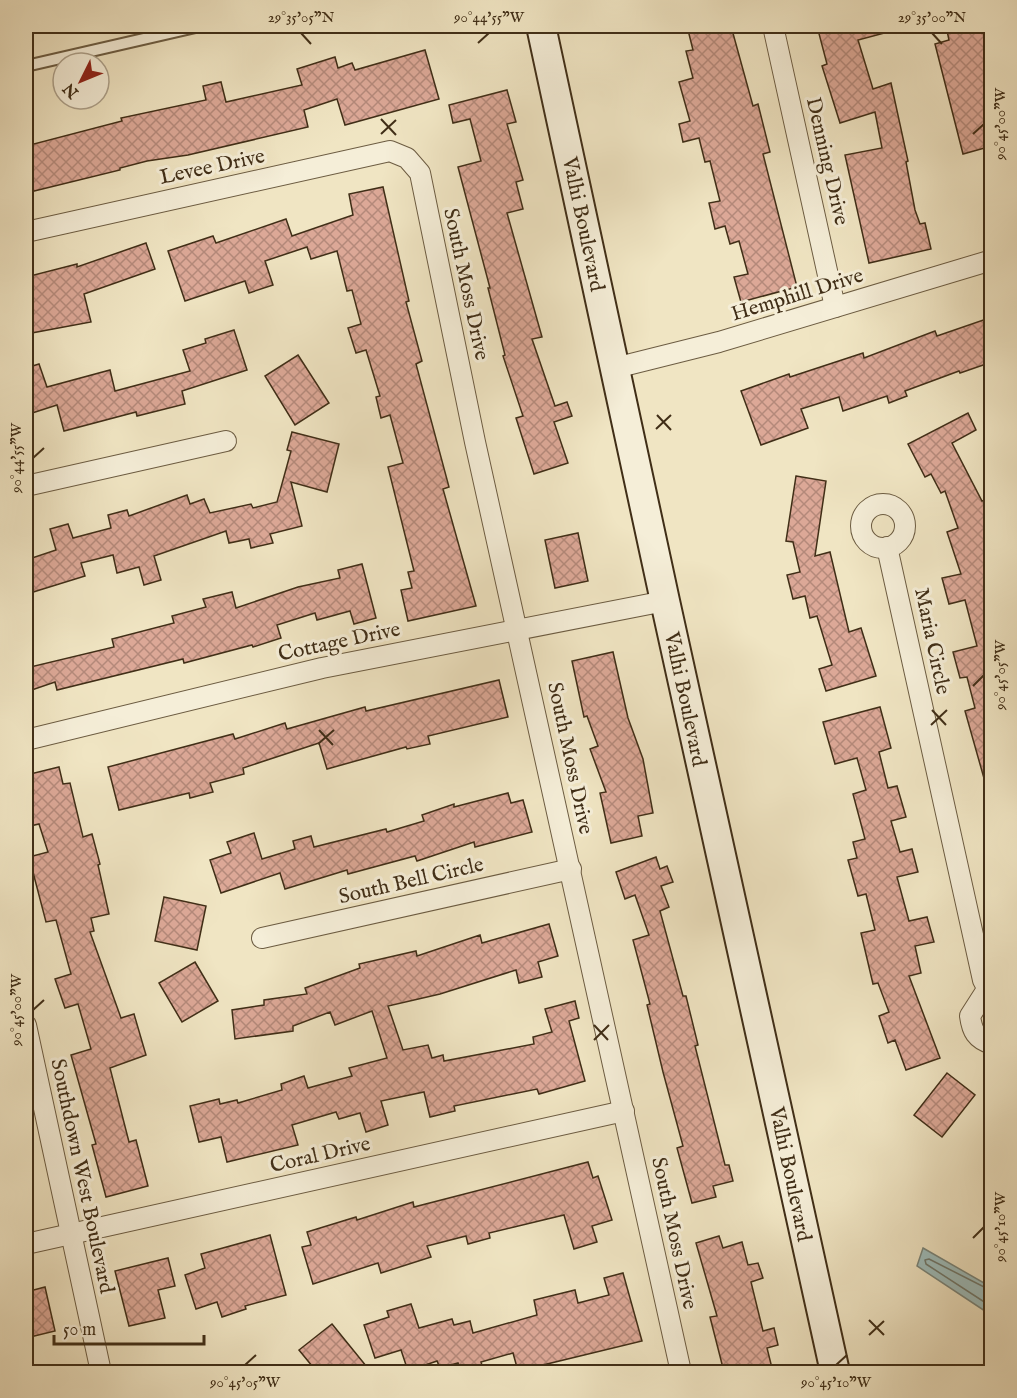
<svg xmlns="http://www.w3.org/2000/svg" width="1017" height="1398" viewBox="0 0 1017 1398" font-family="'IM FELL English',serif">
<defs>
<pattern id="building-cross-hatch" width="8" height="8" patternUnits="userSpaceOnUse" patternTransform="scale(1.5)"><rect width="8" height="8" fill="#dca897"/><path d="M0 0l8 8M0 8l8-8" fill="none" stroke="#b4897a"/></pattern>
</defs>
<rect width="100%" height="100%" fill="#f0e5c3"/>
<filter id="stains"><feTurbulence type="fractalNoise" baseFrequency=".00333" numOctaves="4"/><feColorMatrix values="0 0 0 0 .2 0 0 0 0 .09 0 0 0 0 .02 0 0 0 .5 -.17"/></filter>
<radialGradient id="worn" r=".72"><stop offset=".6" stop-color="#630" stop-opacity="0"/><stop offset="1" stop-color="#630" stop-opacity=".3"/></radialGradient>
<polygon fill="#9dbdbc" stroke="#78847a" stroke-width="1.5" points="923,1248 991,1287 991,1315 917,1266"/>
<g fill="none" stroke-linecap="round" stroke-linejoin="round">
<polyline stroke="#6e766a" stroke-width="1.5" points="992,1291 929,1259 925,1260 926,1264 992,1307"/>
</g>
<g fill="url(#building-cross-hatch)" stroke="#402e17" stroke-width="1.5">
<polygon points="687,26 731,26 753,106 758,104 770,152 763,154 797,287 741,302 734,277 748,274 739,241 730,244 725,226 715,229 709,203 720,201 710,161 705,162 699,138 683,142 679,124 690,121 679,82 693,78 686,51 693,50"/>
<polygon points="817,26 891,26 892,31 858,40 873,89 891,83 908,161 906,162 915,210 920,224 925,223 931,249 869,263 845,155 882,148 875,112 840,123 822,66 827,64"/>
<polygon points="946,26 992,26 992,146 963,154 935,44 949,40"/>
<polygon points="425,50 439,99 345,125 337,99 304,110 308,127 188,155 147,161 120,168 120,170 26,193 26,146 122,121 121,118 206,100 203,86 221,82 226,102 302,85 297,69 335,57 338,68 352,63 355,70"/>
<polygon points="507,90 516,122 507,124 523,180 516,182 523,209 507,213 542,337 532,339 555,406 567,402 572,416 554,422 568,463 534,474 516,418 523,416 503,356 505,355 488,288 490,288 458,167 481,161 470,119 453,123 449,105"/>
<polygon points="383,187 409,301 406,302 422,361 416,364 449,487 443,489 476,606 408,621 401,590 412,588 408,572 414,571 388,467 403,463 390,415 381,418 376,397 380,396 366,350 356,353 348,328 361,324 352,290 347,291 337,251 311,259 307,247 265,261 273,285 249,293 245,281 185,301 168,251 213,236 216,243 286,219 292,236 353,215 349,194"/>
<polygon points="146,243 155,269 84,294 91,322 26,334 26,277 77,264 77,267"/>
<polygon points="992,317 992,362 960,373 959,371 905,391 907,396 889,403 887,396 843,411 839,397 801,409 808,428 761,445 741,391 789,374 790,377 863,353 864,358 935,331 937,336"/>
<polygon points="234,330 247,370 182,391 185,404 137,416 136,412 64,431 57,405 29,414 26,404 26,368 39,364 47,387 110,370 115,391 190,371 183,350 206,343 205,339"/>
<polygon points="298,355 329,403 295,425 265,376"/>
<polygon points="968,413 976,430 952,443 982,501 985,500 992,518 992,549 987,551 992,570 992,788 987,789 965,711 975,708 967,677 960,678 953,652 977,646 965,600 949,604 942,578 961,574 947,532 958,528 945,491 941,493 931,474 925,477 908,444"/>
<polygon points="292,432 339,444 327,492 291,482 302,526 270,534 273,543 251,548 249,539 229,543 226,531 154,556 161,580 144,585 139,567 117,573 113,555 81,563 85,576 30,593 26,578 26,560 56,550 50,529 68,524 73,538 111,528 108,515 127,510 129,516 187,495 190,504 204,499 210,513 251,504 253,508 277,502 291,451 287,450"/>
<polygon points="796,476 826,481 815,556 830,552 849,632 861,628 876,676 826,691 819,669 832,665 817,616 810,618 805,596 793,599 787,575 800,572 793,542 786,541"/>
<polygon points="578,533 588,581 555,588 545,540"/>
<polygon points="362,564 376,618 354,624 350,611 317,620 315,613 277,625 281,638 253,647 252,645 184,663 183,659 57,690 55,682 26,692 26,668 114,647 112,639 174,623 172,616 206,607 203,599 232,592 236,608 298,587 340,578 338,570"/>
<polygon points="613,652 628,718 643,759 653,813 638,816 642,836 611,843 600,793 606,792 590,749 598,746 587,716 584,717 572,661"/>
<polygon points="499,680 508,717 428,736 430,744 407,749 406,747 327,769 319,743 243,768 244,774 210,783 213,792 190,798 189,793 119,810 108,767 233,734 235,739 285,723 287,729 365,707 366,711"/>
<polygon points="880,707 891,748 879,752 888,788 897,786 906,817 891,821 900,852 912,849 918,872 897,877 909,921 927,917 934,942 915,946 921,973 909,976 940,1058 906,1070 895,1040 888,1043 879,1016 889,1012 878,983 873,984 861,933 875,930 866,894 858,896 848,860 857,858 853,842 865,839 853,794 866,790 857,758 835,764 823,722"/>
<polygon points="59,767 63,784 70,783 83,837 92,834 100,864 98,865 109,914 91,918 94,931 90,932 121,1018 134,1014 146,1055 110,1068 129,1142 136,1140 148,1186 106,1197 92,1145 96,1144 71,1055 91,1049 78,1004 65,1008 55,979 71,974 56,920 46,922 29,857 48,852 39,824 26,827 26,775"/>
<polygon points="508,793 511,803 523,800 532,832 475,847 474,842 417,861 415,856 348,874 347,870 285,889 280,873 221,893 210,860 231,853 227,842 254,833 262,859 295,849 293,841 311,836 314,847 386,829 387,832 424,821 422,815 454,804 454,807"/>
<polygon points="656,857 660,869 667,866 673,882 661,886 669,907 660,911 683,996 686,996 698,1045 695,1046 725,1165 729,1165 733,1181 713,1186 716,1197 692,1203 677,1148 683,1146 663,1072 647,1005 650,1004 633,940 649,935 635,895 625,899 616,872"/>
<polygon points="164,897 206,906 197,950 155,941"/>
<polygon points="549,924 558,956 538,962 542,977 519,983 516,970 440,994 388,1006 403,1050 428,1045 432,1058 443,1055 444,1061 534,1044 533,1037 552,1032 545,1009 575,1001 579,1018 569,1021 585,1081 539,1094 537,1089 454,1106 455,1111 430,1117 424,1092 381,1101 388,1125 366,1132 360,1113 339,1119 336,1112 292,1125 298,1145 227,1162 221,1137 199,1142 190,1106 219,1099 220,1104 237,1100 238,1103 282,1090 281,1084 304,1076 308,1088 352,1076 349,1068 387,1058 372,1011 335,1025 330,1012 293,1026 293,1031 235,1039 232,1010 264,1005 264,1000 307,994 305,988 360,968 359,964 416,951 417,956 480,935 482,943"/>
<polygon points="195,962 218,1001 182,1022 159,983"/>
<polygon points="947,1073 975,1095 942,1137 914,1115"/>
<polygon points="588,1162 593,1178 598,1176 612,1220 592,1226 597,1242 574,1249 564,1215 489,1233 490,1238 468,1244 466,1236 427,1246 431,1257 381,1273 378,1263 313,1284 302,1247 311,1245 307,1232 356,1217 357,1220 413,1202 414,1207"/>
<polygon points="270,1235 286,1295 245,1306 246,1309 222,1317 217,1302 196,1309 185,1275 205,1268 201,1254"/>
<polygon points="719,1236 723,1248 742,1242 748,1265 758,1263 763,1278 751,1282 763,1331 774,1328 778,1345 767,1348 773,1372 724,1372 710,1317 717,1316 696,1243"/>
<polygon points="168,1258 175,1286 158,1290 165,1318 129,1326 115,1271"/>
<polygon points="623,1273 642,1341 518,1371 513,1353 481,1362 484,1372 461,1372 458,1363 440,1368 437,1361 408,1371 401,1350 375,1358 364,1325 389,1317 387,1311 411,1304 419,1328 452,1319 454,1325 470,1321 473,1333 537,1315 534,1300 575,1290 578,1303 609,1295 604,1278"/>
<polygon points="45,1287 55,1331 26,1338 26,1292"/>
<polygon points="332,1324 371,1372 317,1372 299,1350"/>
</g>
<g fill="none" stroke-linecap="round" stroke-linejoin="round">
<defs>
<polyline id="lane" points="26,66 200,26"/>
<g id="street">
<polyline points="773,26 835,307"/>
<polyline points="26,232 390,151 407,158 420,173 475,442 681,1372"/>
<polyline points="615,368 719,342 992,260"/>
<polyline points="26,486 226,441"/>
<circle cx="883" cy="526" r="22"/>
<polyline points="887,547 983,980 992,997"/>
<polyline points="26,740 322,668 665,601"/>
<polyline points="262,938 571,869"/>
<path d="M 986,991 L 970,1016 C 972,1031 976,1039 992,1044"/>
<polyline points="26,1025 101,1372"/>
<polyline points="26,1244 624,1111"/>
</g>
<polyline id="secondary" points="541,26 665,601 835,1372"/>
</defs>
<use href="#lane" stroke="#6c5c42" stroke-width="14"/>
<use href="#street" stroke="#6c5c42" stroke-width="22"/>
<use href="#secondary" stroke="#402e17" stroke-width="32"/>
<use href="#lane" stroke="#f5eed8" stroke-width="10"/>
<use href="#street" stroke="#f5eed8" stroke-width="20"/>
<use href="#secondary" stroke="#f5eed8" stroke-width="28"/>
</g>
<path fill="none" stroke="#402e17" stroke-width="2" d="M 301,33 L 311,44M 932,33 L 942,44M 478,43 L 489,33M 381,119 L 396,135M 381,134 L 396,120M 973,134 L 984,124M 657,415 L 671,430M 656,429 L 671,415M 33,458 L 44,448M 973,686 L 984,675M 932,710 L 946,725M 931,725 L 947,710M 319,730 L 333,745M 318,744 L 334,730M 33,1010 L 44,1000M 594,1025 L 608,1040M 594,1040 L 609,1025M 973,1238 L 984,1227M 869,1320 L 884,1335M 869,1335 L 884,1321M 245,1365 L 256,1355M 836,1365 L 847,1355"/>
<g text-anchor="middle" stroke-width="6" stroke-linejoin="round" paint-order="stroke">
<g font-size="21" fill="#402e17" stroke="#f5eed8">
<text transform="translate(828 161) rotate(77)" y="7">Denning Drive</text>
<text transform="translate(212 166) rotate(-12)" y="7">Levee Drive</text>
<text transform="translate(584 224) rotate(78)" y="7">Valhi Boulevard</text>
<text transform="translate(467 284) rotate(78)" y="7">South Moss Drive</text>
<text transform="translate(797 294) rotate(-17)" y="7">Hemphill Drive</text>
<text transform="translate(339 641) rotate(-12)" y="7">Cottage Drive</text>
<text transform="translate(933 641) rotate(78)" y="7">Maria Circle</text>
<text transform="translate(686 699) rotate(78)" y="7">Valhi Boulevard</text>
<text transform="translate(571 758) rotate(78)" y="7">South Moss Drive</text>
<text transform="translate(411 880) rotate(-13)" y="7">South Bell Circle</text>
<text transform="translate(320 1154) rotate(-13)" y="7">Coral Drive</text>
<text transform="translate(791 1174) rotate(78)" y="7">Valhi Boulevard</text>
<text transform="translate(83 1176) rotate(78)" y="7">Southdown West Boulevard</text>
<text transform="translate(675 1233) rotate(78)" y="7">South Moss Drive</text>
</g>
</g>
<rect width="1017" height="1398" fill="none" stroke="#f0e5c3" stroke-width="66"/>
<g transform="translate(81 81) rotate(227)"><circle r="28" fill="#f5eed8" stroke="#ada18b" stroke-width="1.5"/>
<path d="M0-4.5L10 22L0 15L-10 22Z" fill="#8f2418"/>
<text y="-9" font-size="16" font-weight="bold" text-anchor="middle" fill="#402e17">N</text>
</g>
<path d="M54 1335v9h150v-9" fill="none" stroke="#402e17" stroke-width="3"/>
<text x="63" y="1335" font-size="18" fill="#402e17" stroke="#f5eed8" stroke-width="4.5" paint-order="stroke">50 m</text>
<rect x="33" y="33" width="951" height="1332" fill="none" stroke="#402e17" stroke-width="2"/>
<g font-size="15" text-anchor="middle" fill="#402e17">
<text x="301" y="22">29°35'05"N</text>
<text x="489" y="22">90°44'55"W</text>
<text x="932" y="22">29°35'00"N</text>
<text transform="translate(1000 124) rotate(-90)" y="5">90°45'00"W</text>
<text transform="translate(16 458) rotate(-90)" y="5">90°44'55"W</text>
<text transform="translate(1000 675) rotate(-90)" y="5">90°45'05"W</text>
<text transform="translate(16 1010) rotate(-90)" y="5">90°45'00"W</text>
<text transform="translate(1000 1227) rotate(-90)" y="5">90°45'10"W</text>
<text x="245" y="1387">90°45'05"W</text>
<text x="836" y="1387">90°45'10"W</text>
</g>
<rect width="100%" height="100%" filter="url(#stains)"/>
<rect width="100%" height="100%" fill="url(#worn)"/>
</svg>
